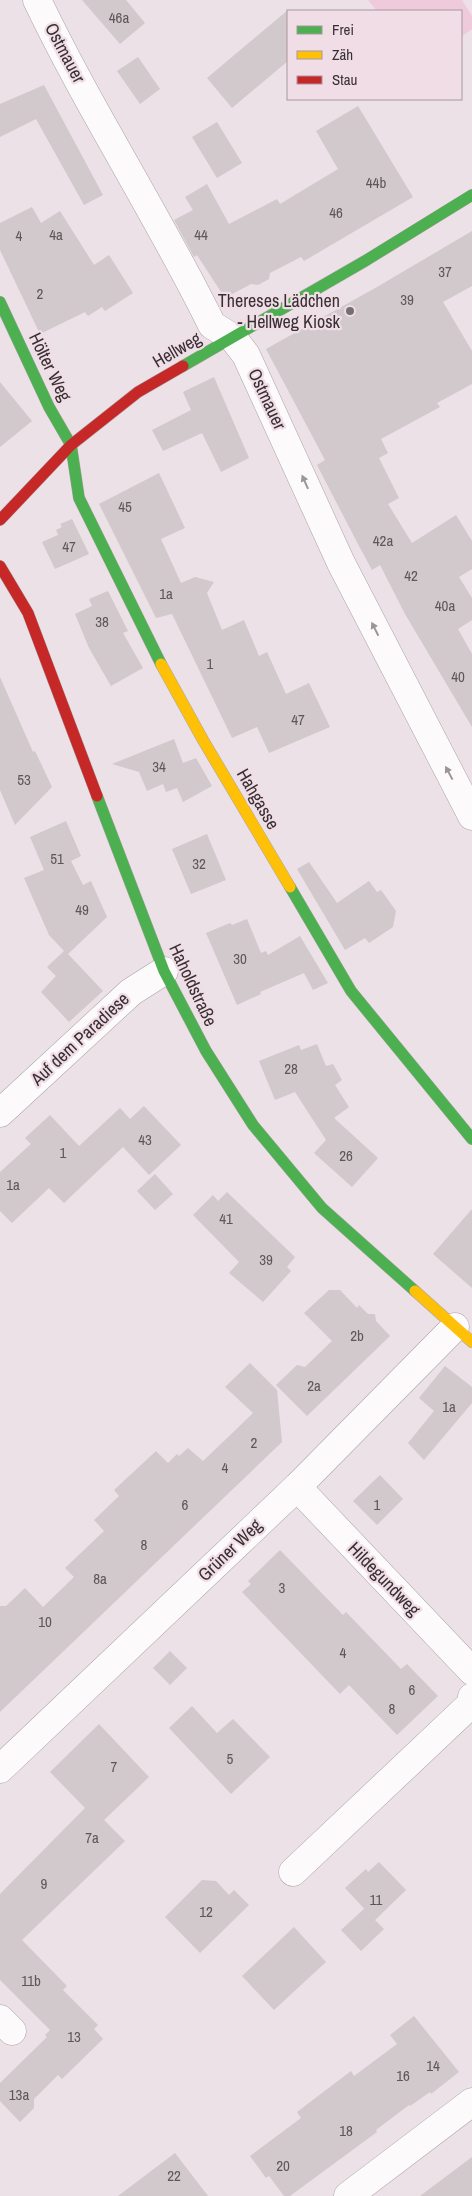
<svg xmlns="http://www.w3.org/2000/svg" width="472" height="2196" viewBox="0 0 472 2196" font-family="'Archivo Narrow',sans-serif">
<rect width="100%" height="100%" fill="#ece1e6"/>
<polygon fill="#eecada" points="368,0 462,0 472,16 472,29 461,37 461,11 377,11"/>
<g fill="#d1c9cc">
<polygon points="82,0 126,0 145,23 120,44"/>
<polygon points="288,10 288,61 232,108 207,78"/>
<polygon points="138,57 160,89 140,104 117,71"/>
<polygon points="44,85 103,195 84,205 36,119 0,137 0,104"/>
<polygon points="358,106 413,197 304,261 301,257 270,273 269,279 258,285 251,284 225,298 197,255 194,257 174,220 193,210 185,197 207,184 229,224 277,199 280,204 338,169 316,131"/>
<polygon points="217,122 242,163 217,178 192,137"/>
<polygon points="32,207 41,223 60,211 94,265 109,255 133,293 105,311 102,307 88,316 85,312 40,334 0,250 0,223"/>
<polygon points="472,231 472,286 443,302 472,351 472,384 437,403 440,407 381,439 388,453 379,458 399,498 388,504 412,543 456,515 472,541 472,569 459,577 472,598 472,620 458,629 472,654 472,727 405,614 380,565 372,570 359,546 317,465 325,460 266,349 377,287"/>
<polygon points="214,377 249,458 221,472 202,433 163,451 152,430 191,410 183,392"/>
<polygon points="0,382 32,421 0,447"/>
<polygon points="159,473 185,528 161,539 181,583 195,577 214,582 207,593 222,630 244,620 259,656 267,652 286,694 309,683 330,727 269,753 257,727 232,738 172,614 156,618 99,504"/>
<polygon points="72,519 89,554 55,569 42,542 58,535 56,530 62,527 60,524"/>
<polygon points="108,591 128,631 123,633 143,668 111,686 89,648 75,614 92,606 89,599"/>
<polygon points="0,677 33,752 35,751 52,787 15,825 0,790"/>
<polygon points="174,739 183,763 196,758 212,786 183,802 177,788 166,792 163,784 147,791 139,772 112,764"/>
<polygon points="66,821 81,856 71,861 83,885 91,881 107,917 68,954 103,991 69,1022 41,992 56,976 47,967 64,951 49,935 24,878 44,870 30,837"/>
<polygon points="207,834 226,880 191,894 172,849"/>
<polygon points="309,862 337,903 369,881 377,892 381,890 396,911 393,927 369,943 365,938 345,950 297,869"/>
<polygon points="247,919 261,953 266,951 268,955 300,936 328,983 313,990 304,973 260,992 261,994 237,1005 206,933 230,923 232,925"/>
<polygon points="317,1044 326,1066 333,1064 342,1080 335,1085 349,1107 334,1118 378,1158 352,1187 314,1153 326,1140 295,1092 275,1100 259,1061 299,1045 301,1050"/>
<polygon points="144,1106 181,1145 149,1175 123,1147 64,1203 49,1188 12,1223 0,1211 0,1172 31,1144 25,1138 50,1115 79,1146 120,1108 130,1119"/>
<polygon points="155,1174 173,1194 155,1210 137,1191"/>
<polygon points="227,1192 295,1257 287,1267 291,1271 263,1302 229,1273 239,1262 193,1215 213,1195 218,1201"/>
<polygon points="472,1209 472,1288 433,1254"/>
<polygon points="329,1290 340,1290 357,1308 359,1305 368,1314 375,1314 376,1321 390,1336 307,1416 276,1385 297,1365 305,1367 332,1341 304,1313"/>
<polygon points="250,1363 277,1390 282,1442 0,1712 0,1606 6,1606 25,1588 43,1607 74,1577 65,1568 104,1531 94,1520 119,1496 114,1490 156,1451 168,1463 177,1454 179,1456 188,1448 203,1461 224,1441 253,1413 225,1387"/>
<polygon points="445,1366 472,1387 472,1403 424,1460 408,1443 434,1411 419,1398"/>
<polygon points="380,1475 403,1499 377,1525 353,1501"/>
<polygon points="280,1550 343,1615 346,1612 401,1669 407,1664 438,1696 397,1735 349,1685 340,1694 242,1592 251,1584 248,1581"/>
<polygon points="170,1651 187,1668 170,1685 153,1668"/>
<polygon points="192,1706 217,1733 233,1719 270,1757 231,1794 169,1728"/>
<polygon points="99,1724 149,1777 104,1820 125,1841 22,1940 67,1986 63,1990 98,2025 94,2029 103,2039 62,2079 58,2075 34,2099 34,2108 20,2122 0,2101 0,2083 47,2037 45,2035 50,2030 0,1980 0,1894 85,1808 50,1772"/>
<polygon points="379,1862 406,1890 375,1920 384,1929 361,1951 341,1930 365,1908 372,1917 345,1888 366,1869 368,1872"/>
<polygon points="202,1880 216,1881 229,1895 234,1890 249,1905 200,1953 165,1917"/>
<polygon points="294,1927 326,1962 274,2010 242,1976"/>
<polygon points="414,2016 459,2072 431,2094 430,2092 410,2106 409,2105 376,2130 377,2132 290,2196 284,2196 269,2176 266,2178 250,2156 301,2118 297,2112 351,2071 354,2076 397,2044 390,2035"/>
<polygon points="175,2153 208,2196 118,2196"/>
<polygon points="472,2157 472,2196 420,2196"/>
</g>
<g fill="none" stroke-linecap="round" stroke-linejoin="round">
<defs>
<g id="street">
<path d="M 37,0 C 90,111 158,215 212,325 L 233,338 L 246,355 L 341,563 L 472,816"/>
<polyline points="0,1113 131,992 164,971"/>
<polyline points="297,1487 472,1671"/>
<polyline points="0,1769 297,1487 455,1327"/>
<polyline points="293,1872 471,1704 472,1697"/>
<polyline points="0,2019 12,2031"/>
<polyline points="348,2196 472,2102"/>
</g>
<g id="fast">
<polyline points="0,302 49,407 71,445 79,498 161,664"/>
<polyline points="183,366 365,261 472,195"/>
<polyline points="97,796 164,971 206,1051 253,1125 322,1208 415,1291"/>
<polyline points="290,887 351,991 472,1139"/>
</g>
<g id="slow">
<polyline points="161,664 203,740 290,887"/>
<polyline points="415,1291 472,1342"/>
</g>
<g id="jam">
<polyline points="0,520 71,445 138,392 183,366"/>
<polyline points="0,566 28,613 97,796"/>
</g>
</defs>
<use href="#street" stroke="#aba3a6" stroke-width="29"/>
<use href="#fast" stroke="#aba3a6" stroke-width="12"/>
<use href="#slow" stroke="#aba3a6" stroke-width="12"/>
<use href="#jam" stroke="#aba3a6" stroke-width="12"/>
<use href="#street" stroke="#fcfafb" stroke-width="28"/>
<use href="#fast" stroke="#4caf50" stroke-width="11"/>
<use href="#slow" stroke="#ffc107" stroke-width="11"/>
<use href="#jam" stroke="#c62828" stroke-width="11"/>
</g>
<defs><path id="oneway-solid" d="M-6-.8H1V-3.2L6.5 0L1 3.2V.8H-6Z" transform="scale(1.25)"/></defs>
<g fill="#9a9597">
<use href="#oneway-solid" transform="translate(305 482) rotate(-114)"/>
<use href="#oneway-solid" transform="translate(375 629) rotate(-117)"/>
<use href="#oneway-solid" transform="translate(449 773) rotate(-118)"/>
</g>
<circle fill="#766e72" stroke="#f0dde5" stroke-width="2" cx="350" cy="311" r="5"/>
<g text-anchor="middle" stroke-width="4.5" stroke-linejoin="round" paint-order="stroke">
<g font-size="15" fill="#5e575a">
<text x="119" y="23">46a</text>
<text x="376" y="188">44b</text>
<text x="336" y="218">46</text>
<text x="56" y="240">4a</text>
<text x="201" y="240">44</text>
<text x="19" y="241">4</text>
<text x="445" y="277">37</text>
<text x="40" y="299">2</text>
<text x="407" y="305">39</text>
<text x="125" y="512">45</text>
<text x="383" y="546">42a</text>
<text x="69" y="552">47</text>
<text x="411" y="581">42</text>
<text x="166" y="599">1a</text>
<text x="445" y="611">40a</text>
<text x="102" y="627">38</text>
<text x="210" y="669">1</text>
<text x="458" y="682">40</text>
<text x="298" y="725">47</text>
<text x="159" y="772">34</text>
<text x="24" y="785">53</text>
<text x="57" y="864">51</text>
<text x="199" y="869">32</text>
<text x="82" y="915">49</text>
<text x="240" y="964">30</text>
<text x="291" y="1074">28</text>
<text x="145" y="1145">43</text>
<text x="63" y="1158">1</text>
<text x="346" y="1161">26</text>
<text x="13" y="1190">1a</text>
<text x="226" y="1224">41</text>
<text x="266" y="1265">39</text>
<text x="357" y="1341">2b</text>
<text x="314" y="1391">2a</text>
<text x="449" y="1412">1a</text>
<text x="254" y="1448">2</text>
<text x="225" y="1473">4</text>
<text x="185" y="1510">6</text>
<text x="377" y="1510">1</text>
<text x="144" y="1550">8</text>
<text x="100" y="1584">8a</text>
<text x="282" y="1593">3</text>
<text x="45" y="1627">10</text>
<text x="343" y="1658">4</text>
<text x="412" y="1695">6</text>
<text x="392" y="1714">8</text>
<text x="230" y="1764">5</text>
<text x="114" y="1772">7</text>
<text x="92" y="1843">7a</text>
<text x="44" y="1889">9</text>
<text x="376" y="1905">11</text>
<text x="206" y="1917">12</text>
<text x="31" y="1986">11b</text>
<text x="74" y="2042">13</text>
<text x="433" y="2071">14</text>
<text x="403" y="2081">16</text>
<text x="19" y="2100">13a</text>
<text x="346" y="2136">18</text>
<text x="283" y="2171">20</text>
<text x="174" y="2181">22</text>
</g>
<g font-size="18" fill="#373033" stroke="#f0dde5">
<text transform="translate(65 53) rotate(62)" y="6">Ostmauer</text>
<text transform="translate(177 350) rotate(-30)" y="6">Hellweg</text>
<text transform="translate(50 367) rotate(64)" y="6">Hölter Weg</text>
<text transform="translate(267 399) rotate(65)" y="6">Ostmauer</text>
<text transform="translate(258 799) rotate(60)" y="6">Hahgasse</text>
<text transform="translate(193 985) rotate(65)" y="6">Haholdstraße</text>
<text transform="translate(80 1039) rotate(-43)" y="6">Auf dem Paradiese</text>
<text transform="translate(230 1550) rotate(-44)" y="6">Grüner Weg</text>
<text transform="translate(384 1579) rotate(46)" y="6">Hildegundweg</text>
</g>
<g font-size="18" fill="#373033" stroke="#f0dde5" text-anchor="end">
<text x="340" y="307">Thereses Lädchen<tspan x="340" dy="21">- Hellweg Kiosk</tspan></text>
</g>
</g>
<rect x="287" y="10" width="175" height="90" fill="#f0dde5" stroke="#a6989e"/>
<rect x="297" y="26" width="25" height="8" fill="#4caf50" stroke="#a6989e"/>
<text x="332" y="35" font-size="15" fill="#373033">Frei</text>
<rect x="297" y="51" width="25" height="8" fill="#ffc107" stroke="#a6989e"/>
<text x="332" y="60" font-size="15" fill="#373033">Zäh</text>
<rect x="297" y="76" width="25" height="8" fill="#c62828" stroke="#a6989e"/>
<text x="332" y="85" font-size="15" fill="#373033">Stau</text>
</svg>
